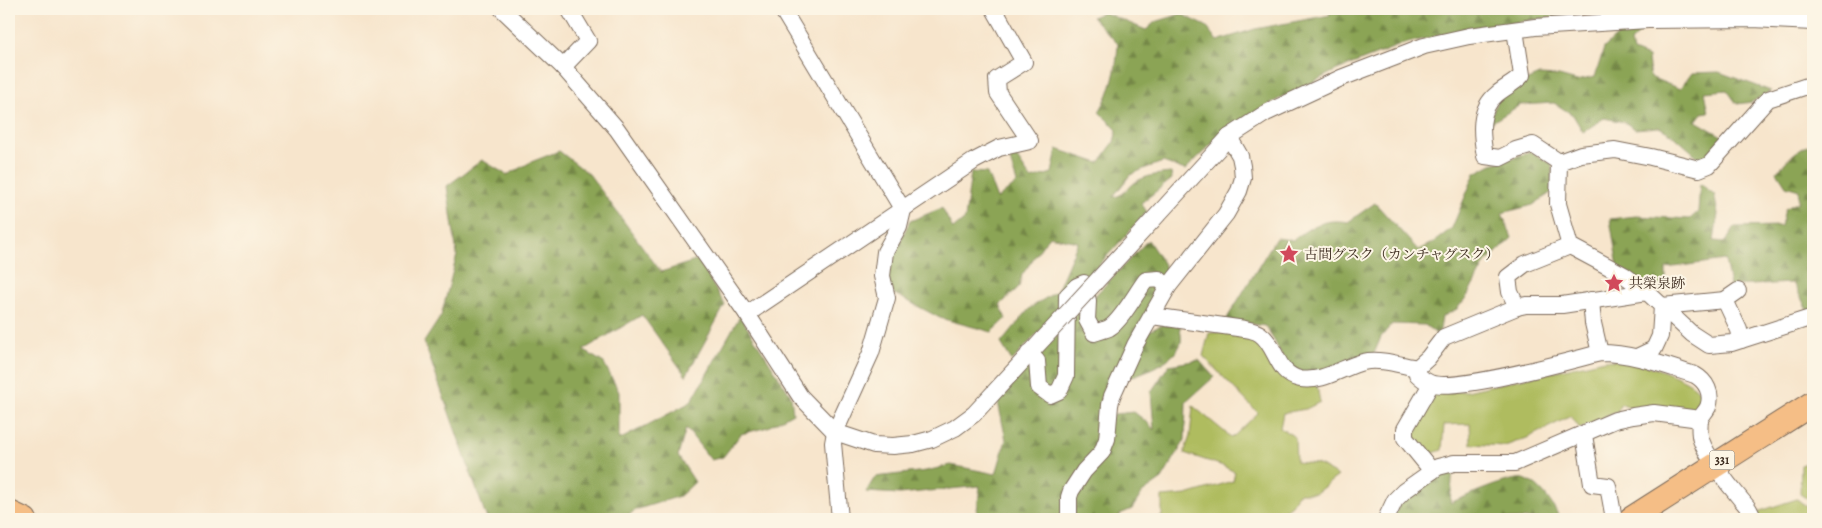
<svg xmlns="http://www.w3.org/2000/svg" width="1822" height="528" viewBox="0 0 1822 528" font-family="Alegreya,'Noto Serif JP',serif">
<defs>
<pattern id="forest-firs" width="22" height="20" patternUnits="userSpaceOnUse" patternTransform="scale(1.25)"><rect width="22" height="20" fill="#8ba455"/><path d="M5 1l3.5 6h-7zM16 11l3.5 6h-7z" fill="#738646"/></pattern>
</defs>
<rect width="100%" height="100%" fill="#fcf5e5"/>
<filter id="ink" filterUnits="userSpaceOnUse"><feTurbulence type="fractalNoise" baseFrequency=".02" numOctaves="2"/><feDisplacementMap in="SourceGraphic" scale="10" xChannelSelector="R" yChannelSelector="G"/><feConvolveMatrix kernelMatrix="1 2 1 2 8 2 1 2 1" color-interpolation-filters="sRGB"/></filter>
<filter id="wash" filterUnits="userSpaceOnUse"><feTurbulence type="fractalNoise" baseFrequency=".0096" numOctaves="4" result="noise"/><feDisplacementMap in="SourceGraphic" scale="20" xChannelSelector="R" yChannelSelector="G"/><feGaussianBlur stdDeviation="1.12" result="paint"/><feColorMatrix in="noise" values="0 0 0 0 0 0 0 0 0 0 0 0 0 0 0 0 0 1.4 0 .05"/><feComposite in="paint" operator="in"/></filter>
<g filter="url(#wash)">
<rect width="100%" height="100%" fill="#f7e5cc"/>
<g fill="#afbc5e" stroke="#75733e">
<polygon points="1229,332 1257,339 1268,358 1317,386 1320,402 1306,409 1283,413 1280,428 1295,437 1296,462 1317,464 1338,476 1316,493 1299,493 1291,505 1273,519 1157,519 1162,516 1162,497 1186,495 1233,481 1235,472 1223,466 1184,453 1190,436 1193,406 1232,438 1258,413 1203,356 1209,333"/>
<path d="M 1605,360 C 1613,361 1622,360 1629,361 C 1644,364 1694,379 1700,393 C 1702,398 1700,403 1699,408 L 1694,412 L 1635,410 L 1620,404 L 1618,411 L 1580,429 L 1571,416 L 1527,438 L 1505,446 L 1471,444 L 1470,424 L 1444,425 L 1442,450 L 1427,455 L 1410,431 L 1432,392 L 1467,391 Z"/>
<polygon points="1813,461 1813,503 1800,494 1801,465"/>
<polygon points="1797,499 1813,512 1813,519 1759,519 1757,512"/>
</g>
<g fill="url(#forest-firs)" stroke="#63673a">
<path d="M 1328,9 L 1809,9 L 1812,13 L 1725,10 L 1610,9 L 1463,30 L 1403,44 L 1337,70 L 1279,99 L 1229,127 L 1185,170 L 1163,162 L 1146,168 L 1130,175 L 1113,197 C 1125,196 1129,185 1139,180 C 1149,175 1160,174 1171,173 L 1172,179 L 1141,203 L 1147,212 L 1089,276 L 1078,276 L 1066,289 L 1060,309 L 1012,361 L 1001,343 L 1030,308 L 1057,291 L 1078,242 L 1049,236 L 1022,275 L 1019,287 L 1000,305 L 1006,319 L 992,332 L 940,318 L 891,292 L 887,276 L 895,251 L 910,221 L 942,208 L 953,229 L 965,219 L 971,172 L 987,173 L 997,199 L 1017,183 L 1009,157 L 1017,158 L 1031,179 L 1052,173 L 1057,149 L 1099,163 L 1114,142 L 1117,130 L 1099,112 C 1113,88 1116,72 1118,44 L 1092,17 L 1103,12 L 1146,30 L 1155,22 L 1181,14 L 1206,26 L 1217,41 L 1255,29 L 1330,15 Z"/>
<polygon points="1622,31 1642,31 1631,42 1633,51 1648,57 1650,77 1680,89 1692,73 1719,72 1771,91 1752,102 1737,104 1727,90 1705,92 1709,112 1702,113 1696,121 1727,139 1707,160 1699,158 1673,135 1659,127 1635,129 1624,122 1604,118 1583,132 1573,115 1554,103 1520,105 1489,124 1498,97 1523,82 1539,75 1559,76 1577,81 1595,77 1604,48"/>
<path d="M 1813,144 L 1813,310 L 1808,311 L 1793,283 L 1730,286 L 1725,260 L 1666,268 L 1666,286 L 1655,292 L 1618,267 L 1610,219 L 1636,216 L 1690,219 L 1698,212 L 1700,184 L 1714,194 L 1718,214 L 1714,241 L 1726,242 L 1735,227 L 1781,226 L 1785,209 L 1798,202 L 1799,190 L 1786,186 L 1777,172 C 1787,160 1798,147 1813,144 Z"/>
<polygon points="559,151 589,174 661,272 698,260 725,305 686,376 642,315 583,350 604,363 619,392 619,440 691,402 740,316 791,396 793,413 768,427 741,434 723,457 711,460 686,428 678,456 695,482 680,496 635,510 624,519 487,519 424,342 441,316 457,255 447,186 482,160 507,175 531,162"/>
<path d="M 1531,152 L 1552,164 L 1552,192 L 1533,205 L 1502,213 L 1512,238 L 1485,263 L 1468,295 L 1457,309 L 1442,317 L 1439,336 L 1425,325 L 1392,324 L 1381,337 L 1373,356 L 1319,372 L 1299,374 L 1287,366 L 1275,342 L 1265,326 L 1226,320 L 1276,238 L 1293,240 C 1311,226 1324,218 1348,222 L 1375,203 L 1418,250 L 1434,242 L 1452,228 L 1475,173 L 1492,164 Z"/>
<polygon points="1148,240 1165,266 1168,279 1105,394 1099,420 1101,439 1063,519 976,519 980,486 900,494 866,492 875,477 926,471 951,465 996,474 1006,440 998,402 1026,368"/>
<path d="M 1162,325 L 1180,326 C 1180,330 1182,337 1181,342 C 1177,360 1145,372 1130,377 L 1149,331 Z"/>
<polygon points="1199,360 1214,377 1186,402 1185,440 1162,479 1142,493 1132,509 1120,514 1120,519 1073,519 1075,497 1114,414 1134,412 1148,423 1154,430 1151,392 1169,365"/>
<path d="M 1453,470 L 1450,503 C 1464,497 1511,476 1524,479 C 1540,484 1554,505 1560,519 L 1393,519 L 1401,501 L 1438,476 Z"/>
</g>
</g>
<g filter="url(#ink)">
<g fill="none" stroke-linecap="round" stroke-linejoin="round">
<defs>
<g id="minor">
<polyline points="502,9 563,67 617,129 747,314 800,396 835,432 874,445 893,446 913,444 932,439 955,428 974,414 1044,338"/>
<polyline points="782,9 903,210 899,227 885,252 882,276 887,298 871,353 835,432 833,443 840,519"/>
<path d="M 1515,30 L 1522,75 C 1514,84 1505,87 1497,94 C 1478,109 1481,134 1485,156 L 1500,158 L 1516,150 L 1533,145 L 1559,162"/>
<polyline points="563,67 588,41 569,9"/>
<polyline points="1813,84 1768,99 1709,165 1699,169 1651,157 1615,150 1581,154 1559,162 1558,204 1570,246 1624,275 1647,292 1692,334 1709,345 1732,343 1813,317"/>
<polyline points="1152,221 1229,137 1266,113 1341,78 1424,46 1469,36 1535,27 1648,20 1753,19 1813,22"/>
<path d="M 1647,292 L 1562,305 L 1526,305 L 1517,307 L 1444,337 L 1428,358 L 1417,368 L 1417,374 C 1421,378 1425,381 1430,383 C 1455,393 1568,361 1600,353 C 1633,353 1663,365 1695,375 C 1706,381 1713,394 1708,407 C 1706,411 1703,414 1701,417 C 1699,422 1699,434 1701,440 C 1707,457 1727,483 1739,497 C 1746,506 1750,508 1753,519"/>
<polyline points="1591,300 1593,323 1600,353"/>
<polyline points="1725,300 1739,330 1741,340"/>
<polyline points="1517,307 1510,292 1508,277 1525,264 1570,246"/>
<polyline points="747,314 974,161 999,148 1030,141 998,93 997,79 1024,62 994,9"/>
<path d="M 1152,316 L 1245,329 C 1250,330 1256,331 1260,334 C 1277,346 1276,374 1300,379 C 1322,383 1343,367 1363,362 C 1380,358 1400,365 1417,368"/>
<path d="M 1029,353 L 1037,361 L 1039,387 L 1050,395 L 1059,391 L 1066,376 L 1067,296 L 1077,286 L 1084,283 L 1088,301 L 1087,320 L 1094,333 C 1099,331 1105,330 1109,328 C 1122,320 1136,293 1146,280 L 1159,279 L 1168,287"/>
<polyline points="1637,357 1654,349 1660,336 1662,306 1725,300 1738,291"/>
<polyline points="1431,384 1405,429 1405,438 1432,471"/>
<polyline points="1584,435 1592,484 1608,486 1614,519"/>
<polyline points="1069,519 1069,497 1071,491 1084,471 1102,452 1107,439 1110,405 1112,396 1135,345 1168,287 1226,214 1239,191 1243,178 1242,166 1240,156 1229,137"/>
<polyline points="1386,519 1395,500 1404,491 1438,467 1454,463 1515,463 1615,420 1633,416 1654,413 1700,419"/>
</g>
<polyline id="major" points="9,511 26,519"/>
<polyline id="highway" points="1631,519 1813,403"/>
</defs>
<use href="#minor" stroke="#7d6b5b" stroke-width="18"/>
<use href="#major" stroke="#7d6b5b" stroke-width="23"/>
<use href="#highway" stroke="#7d6b5b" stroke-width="26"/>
<use href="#minor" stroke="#fff" stroke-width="16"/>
<use href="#major" stroke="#f5be86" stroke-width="21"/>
<use href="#highway" stroke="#f5be86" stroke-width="24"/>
<defs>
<polyline id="minor-bridge" points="1044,338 1152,221"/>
</defs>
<use href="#minor-bridge" stroke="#7d6b5b" stroke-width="18" stroke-linecap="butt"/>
<use href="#minor-bridge" stroke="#fff" stroke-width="16"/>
</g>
</g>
<defs>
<symbol id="sight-bare" viewBox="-9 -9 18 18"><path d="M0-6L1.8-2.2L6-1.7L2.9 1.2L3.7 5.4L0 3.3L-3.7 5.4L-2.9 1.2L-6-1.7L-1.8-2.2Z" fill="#d1495b" stroke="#fcf5e5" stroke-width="2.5" paint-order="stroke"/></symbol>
</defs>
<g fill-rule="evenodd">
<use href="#sight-bare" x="1275" y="240" width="28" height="28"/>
<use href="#sight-bare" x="1600" y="269" width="28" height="28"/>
</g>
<g text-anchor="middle" stroke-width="4" stroke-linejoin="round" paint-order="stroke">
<rect fill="#fcf5e5" stroke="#75675a" stroke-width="1" x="1709.5" y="450.5" width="25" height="19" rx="4"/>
<g font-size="12" font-weight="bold" fill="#3b2a1e">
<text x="1722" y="464">331</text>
</g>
<g font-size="14" fill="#3b2a1e" stroke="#fcf5e5" text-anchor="start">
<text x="1304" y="259">古間グスク（カンチャグスク）</text>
<text x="1629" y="288">共榮泉跡</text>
</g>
</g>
<rect width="1822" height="528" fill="none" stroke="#fcf5e5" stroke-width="30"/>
</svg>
